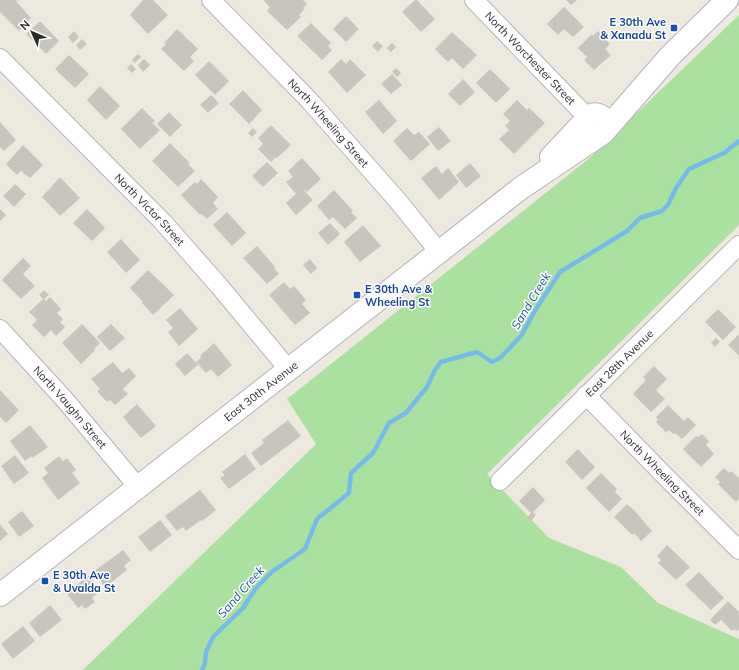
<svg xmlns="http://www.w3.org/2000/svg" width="739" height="670" viewBox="0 0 739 670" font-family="Mulish,sans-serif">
<rect width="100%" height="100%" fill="#ede9df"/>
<polygon fill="#abe19e" points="739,15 739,225 487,474 549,538 621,567 658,603 739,639 739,670 83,670 316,444 287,399 592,156"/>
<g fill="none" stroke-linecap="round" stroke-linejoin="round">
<polyline stroke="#77baea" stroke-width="4.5" points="202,670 205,663 206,652 213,637 243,608 256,588 273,571 305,549 317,519 349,493 351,473 373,453 389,423 406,413 427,387 435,370 441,362 477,352 492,362 500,358 521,336 536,309 560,272 627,231 640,218 662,211 668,205 676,188 689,169 724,153 739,141"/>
</g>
<g fill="#c8c5be">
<polygon points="0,0 18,0 16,1 31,18 19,31 0,12"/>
<polygon points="143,0 153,0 168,15 148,34 130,15"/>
<polygon points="265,0 303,0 307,4 303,8 305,9 299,15 301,17 287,30 267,11 270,7 264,1"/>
<polygon points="415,0 417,0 435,19 421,32 402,12"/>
<polygon points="566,0 577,0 571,5"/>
<polygon points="564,7 584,27 573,37 564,29 558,35 547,24"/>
<polygon points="346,16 359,29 346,42 333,29"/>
<polygon points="40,21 59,41 46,54 26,34"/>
<polygon points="311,23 331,43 328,46 332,50 322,60 297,36"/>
<polygon points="177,29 198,49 190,57 194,61 184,71 161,49 166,44 164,43"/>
<polygon points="74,31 79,37 73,43 68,37"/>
<polygon points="598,31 610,44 605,49 611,55 594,70 584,60 587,57 578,48 592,34 593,36"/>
<polygon points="452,32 477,55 463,69 452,58 448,62 435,49"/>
<polygon points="82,39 87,44 80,50 76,45"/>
<polygon points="377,41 383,46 378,52 372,46"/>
<polygon points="392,43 396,47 391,52 387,48"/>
<polygon points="138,54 141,57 135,63 132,60"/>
<polygon points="69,55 89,74 75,88 55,69"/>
<polygon points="144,59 150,65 143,72 138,65"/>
<polygon points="341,59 346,64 350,59 366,75 347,93 328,72"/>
<polygon points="209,61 229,81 215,95 195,75"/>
<polygon points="131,64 136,69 132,73 127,68"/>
<polygon points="396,68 401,73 397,77 392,72"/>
<polygon points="490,69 510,89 496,103 476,83"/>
<polygon points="392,74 402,85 391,94 381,84"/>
<polygon points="463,79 475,92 460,106 448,94"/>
<polygon points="100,86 120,106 106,120 87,100"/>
<polygon points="243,90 262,110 249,124 229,104"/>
<polygon points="211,95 219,103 208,113 200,105"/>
<polygon points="379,100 397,121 383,134 365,112"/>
<polygon points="517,100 527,110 529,108 545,123 514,154 499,139 509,130 505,126 510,121 503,114"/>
<polygon points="142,108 155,121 152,123 160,130 140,149 121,129"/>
<polygon points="169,112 182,125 170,137 157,124"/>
<polygon points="0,122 16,140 4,151 0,147"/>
<polygon points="271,125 291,145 277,158 276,157 271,162 258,149 263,144 258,138"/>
<polygon points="439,127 451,141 438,151 427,137"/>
<polygon points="253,128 257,132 252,137 248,133"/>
<polygon points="407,128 414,135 419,132 430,144 411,161 393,141"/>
<polygon points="170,143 190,163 188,164 195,171 178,187 152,161"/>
<polygon points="23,145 43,165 30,178 23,173 22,170 17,175 6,164"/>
<polygon points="302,158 321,179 307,192 302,188 313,200 296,215 286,203 296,194 286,182 293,177 288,171"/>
<polygon points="267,162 278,173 263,187 252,176"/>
<polygon points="470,163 481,176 466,188 456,175"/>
<polygon points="436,166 442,174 448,168 459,182 439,200 421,178"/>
<polygon points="60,177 80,198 60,216 42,197"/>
<polygon points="201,179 218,197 213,203 218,209 207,219 202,214 200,215 181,195 195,182 197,184"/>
<polygon points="15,184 26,194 14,207 3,196"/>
<polygon points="334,190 353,211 351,212 357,218 345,229 333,217 329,220 317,206"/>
<polygon points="0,209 6,215 0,221"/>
<polygon points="87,209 105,228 92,241 73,223"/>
<polygon points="227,212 246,233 232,246 213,225"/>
<polygon points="330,223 340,234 328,245 318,233"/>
<polygon points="363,225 381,246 360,262 344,242"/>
<polygon points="121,239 140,260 126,273 107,252"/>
<polygon points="257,246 275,267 274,268 279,274 267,284 243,258"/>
<polygon points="23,258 31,266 23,274 35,286 21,299 2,280"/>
<polygon points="310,259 317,268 311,274 303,265"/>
<polygon points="148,270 174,295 153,315 142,303 143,302 130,288"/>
<polygon points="284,282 290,289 294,286 306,300 302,304 310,313 295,325 269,295"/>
<polygon points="44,290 49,295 44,299 46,301 50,297 61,309 57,313 63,319 60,322 65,327 56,336 51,330 44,337 32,325 37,320 29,312 43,299 39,295"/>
<polygon points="180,308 198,329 179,346 168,332 173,328 166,320"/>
<polygon points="718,309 736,327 723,340 705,322"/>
<polygon points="82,324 100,343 94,349 95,350 81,364 62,343"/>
<polygon points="111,324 125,338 110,351 97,337"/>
<polygon points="739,334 739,356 728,345"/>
<polygon points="716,338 720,342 715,347 711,343"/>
<polygon points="214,343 232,365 218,377 211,369 206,373 196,362 201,358 200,356"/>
<polygon points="187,353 198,365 185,376 175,364"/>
<polygon points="113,362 122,373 129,368 136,376 123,389 128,394 115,405 110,400 107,402 97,391 100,389 91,379"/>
<polygon points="654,366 667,379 656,390 665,399 651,412 633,394 646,380 643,377"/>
<polygon points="0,390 19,410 6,423 0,417"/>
<polygon points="137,404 156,426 141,438 123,417"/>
<polygon points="668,405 684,421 688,417 696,425 682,439 675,433 673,434 669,430 666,432 656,422 658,420 656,417"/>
<polygon points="288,420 301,436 261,466 251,453 264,443 262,440"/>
<polygon points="30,425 48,447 32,458 31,456 25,461 10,441"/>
<polygon points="702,434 709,441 706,445 714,454 701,467 683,449 696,436 698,437"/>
<polygon points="578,449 595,467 582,480 565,462"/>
<polygon points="245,454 256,469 229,489 220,478 225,475 222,472"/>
<polygon points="15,455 29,473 14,484 1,466"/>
<polygon points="59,456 63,461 67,458 76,470 72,473 80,483 58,500 42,478 48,473 44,468"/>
<polygon points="724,468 729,473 731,471 739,478 739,499 736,502 718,484 720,482 715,477"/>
<polygon points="601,473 617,489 615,492 622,499 609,512 586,488"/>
<polygon points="533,487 545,500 533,512 536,515 531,521 527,517 531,513 519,501"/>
<polygon points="200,490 216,510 202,521 201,520 186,531 183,527 177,531 165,516"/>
<polygon points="627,504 635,511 652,531 641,541 634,533 632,535 614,517"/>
<polygon points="22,511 34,526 19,537 8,522"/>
<polygon points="160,520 172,535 150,552 138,537"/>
<polygon points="0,524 8,534 0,541"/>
<polygon points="667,545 690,567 676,580 658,563 661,560 657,556"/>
<polygon points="123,550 131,560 124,566 127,570 105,587 93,572"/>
<polygon points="699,572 724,598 711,610 685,585"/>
<polygon points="88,576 100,591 92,598 95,602 85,609 82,605 78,608 65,591 72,587 73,588"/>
<polygon points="728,601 739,612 739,629 737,631 734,629 732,631 721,620 715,625 710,620"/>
<polygon points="50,605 62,620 40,637 29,623"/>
<polygon points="23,626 35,641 13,659 1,644"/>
</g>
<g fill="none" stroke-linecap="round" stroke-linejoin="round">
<defs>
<g id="minor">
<path id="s1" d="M 211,0 L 308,99 L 398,201 L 439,252"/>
<path id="s2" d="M 474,0 L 587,117"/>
<path id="s3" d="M 0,58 L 163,222 L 220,287 L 289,370"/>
<path id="s4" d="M 0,329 L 65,400 L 138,487"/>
<path id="s5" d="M 586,395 L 661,472 L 739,550"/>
<path id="s6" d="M 500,481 L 739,245"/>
</g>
<g id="tertiary">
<path d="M 551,157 L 583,123 C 590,108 609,114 605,129"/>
<path id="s7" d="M 0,595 L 521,188 L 603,133 L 670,56 L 727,0"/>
</g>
</defs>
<use href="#minor" stroke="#b2b3bf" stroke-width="20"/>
<use href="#tertiary" stroke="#b2b3bf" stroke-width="24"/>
<use href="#minor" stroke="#fff" stroke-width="18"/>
<use href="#tertiary" stroke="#fff" stroke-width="22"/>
</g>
<g fill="#1a4fb4" stroke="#fff" stroke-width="1.5">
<rect x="670" y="24" width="8" height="8" rx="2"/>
<rect x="353" y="291" width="8" height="8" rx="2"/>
<rect x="41" y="577" width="8" height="8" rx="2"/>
</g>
<g text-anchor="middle" stroke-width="3" stroke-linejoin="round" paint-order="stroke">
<g font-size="11" font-weight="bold" fill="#164399" stroke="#fff" text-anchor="start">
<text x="666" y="26" text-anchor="end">E 30th Ave<tspan x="666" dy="13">&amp; Xanadu St</tspan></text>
<text x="365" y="293">E 30th Ave &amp;<tspan x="365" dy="13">Wheeling St</tspan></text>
<text x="53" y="579">E 30th Ave<tspan x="53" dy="13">&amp; Uvalda St</tspan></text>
</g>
<g font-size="11" fill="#2c2c2c" stroke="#fff">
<text dy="4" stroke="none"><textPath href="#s2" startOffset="81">North Worchester Street</textPath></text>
<text dy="4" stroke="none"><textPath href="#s1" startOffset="170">North Wheeling Street</textPath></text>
<text dy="4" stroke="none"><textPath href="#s3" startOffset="213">North Victor Street</textPath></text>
<text dy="4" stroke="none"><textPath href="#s6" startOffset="168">East 28th Avenue</textPath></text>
<text dy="4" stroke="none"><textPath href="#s7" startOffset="331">East 30th Avenue</textPath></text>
<text dy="4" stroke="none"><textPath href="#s4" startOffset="105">North Vaughn Street</textPath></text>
<text dy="4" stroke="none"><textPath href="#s5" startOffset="109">North Wheeling Street</textPath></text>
</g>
<g font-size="12" font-style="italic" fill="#135798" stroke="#fff">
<text transform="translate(531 301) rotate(-59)" y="4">Sand Creek</text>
<text transform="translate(241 592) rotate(-49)" y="4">Sand Creek</text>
</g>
</g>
<g transform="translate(32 32) rotate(315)" stroke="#ffffff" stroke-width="3" paint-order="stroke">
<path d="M0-3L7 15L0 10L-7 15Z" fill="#2c2c2c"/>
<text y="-6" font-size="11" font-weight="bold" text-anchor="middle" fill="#2c2c2c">N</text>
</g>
</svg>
